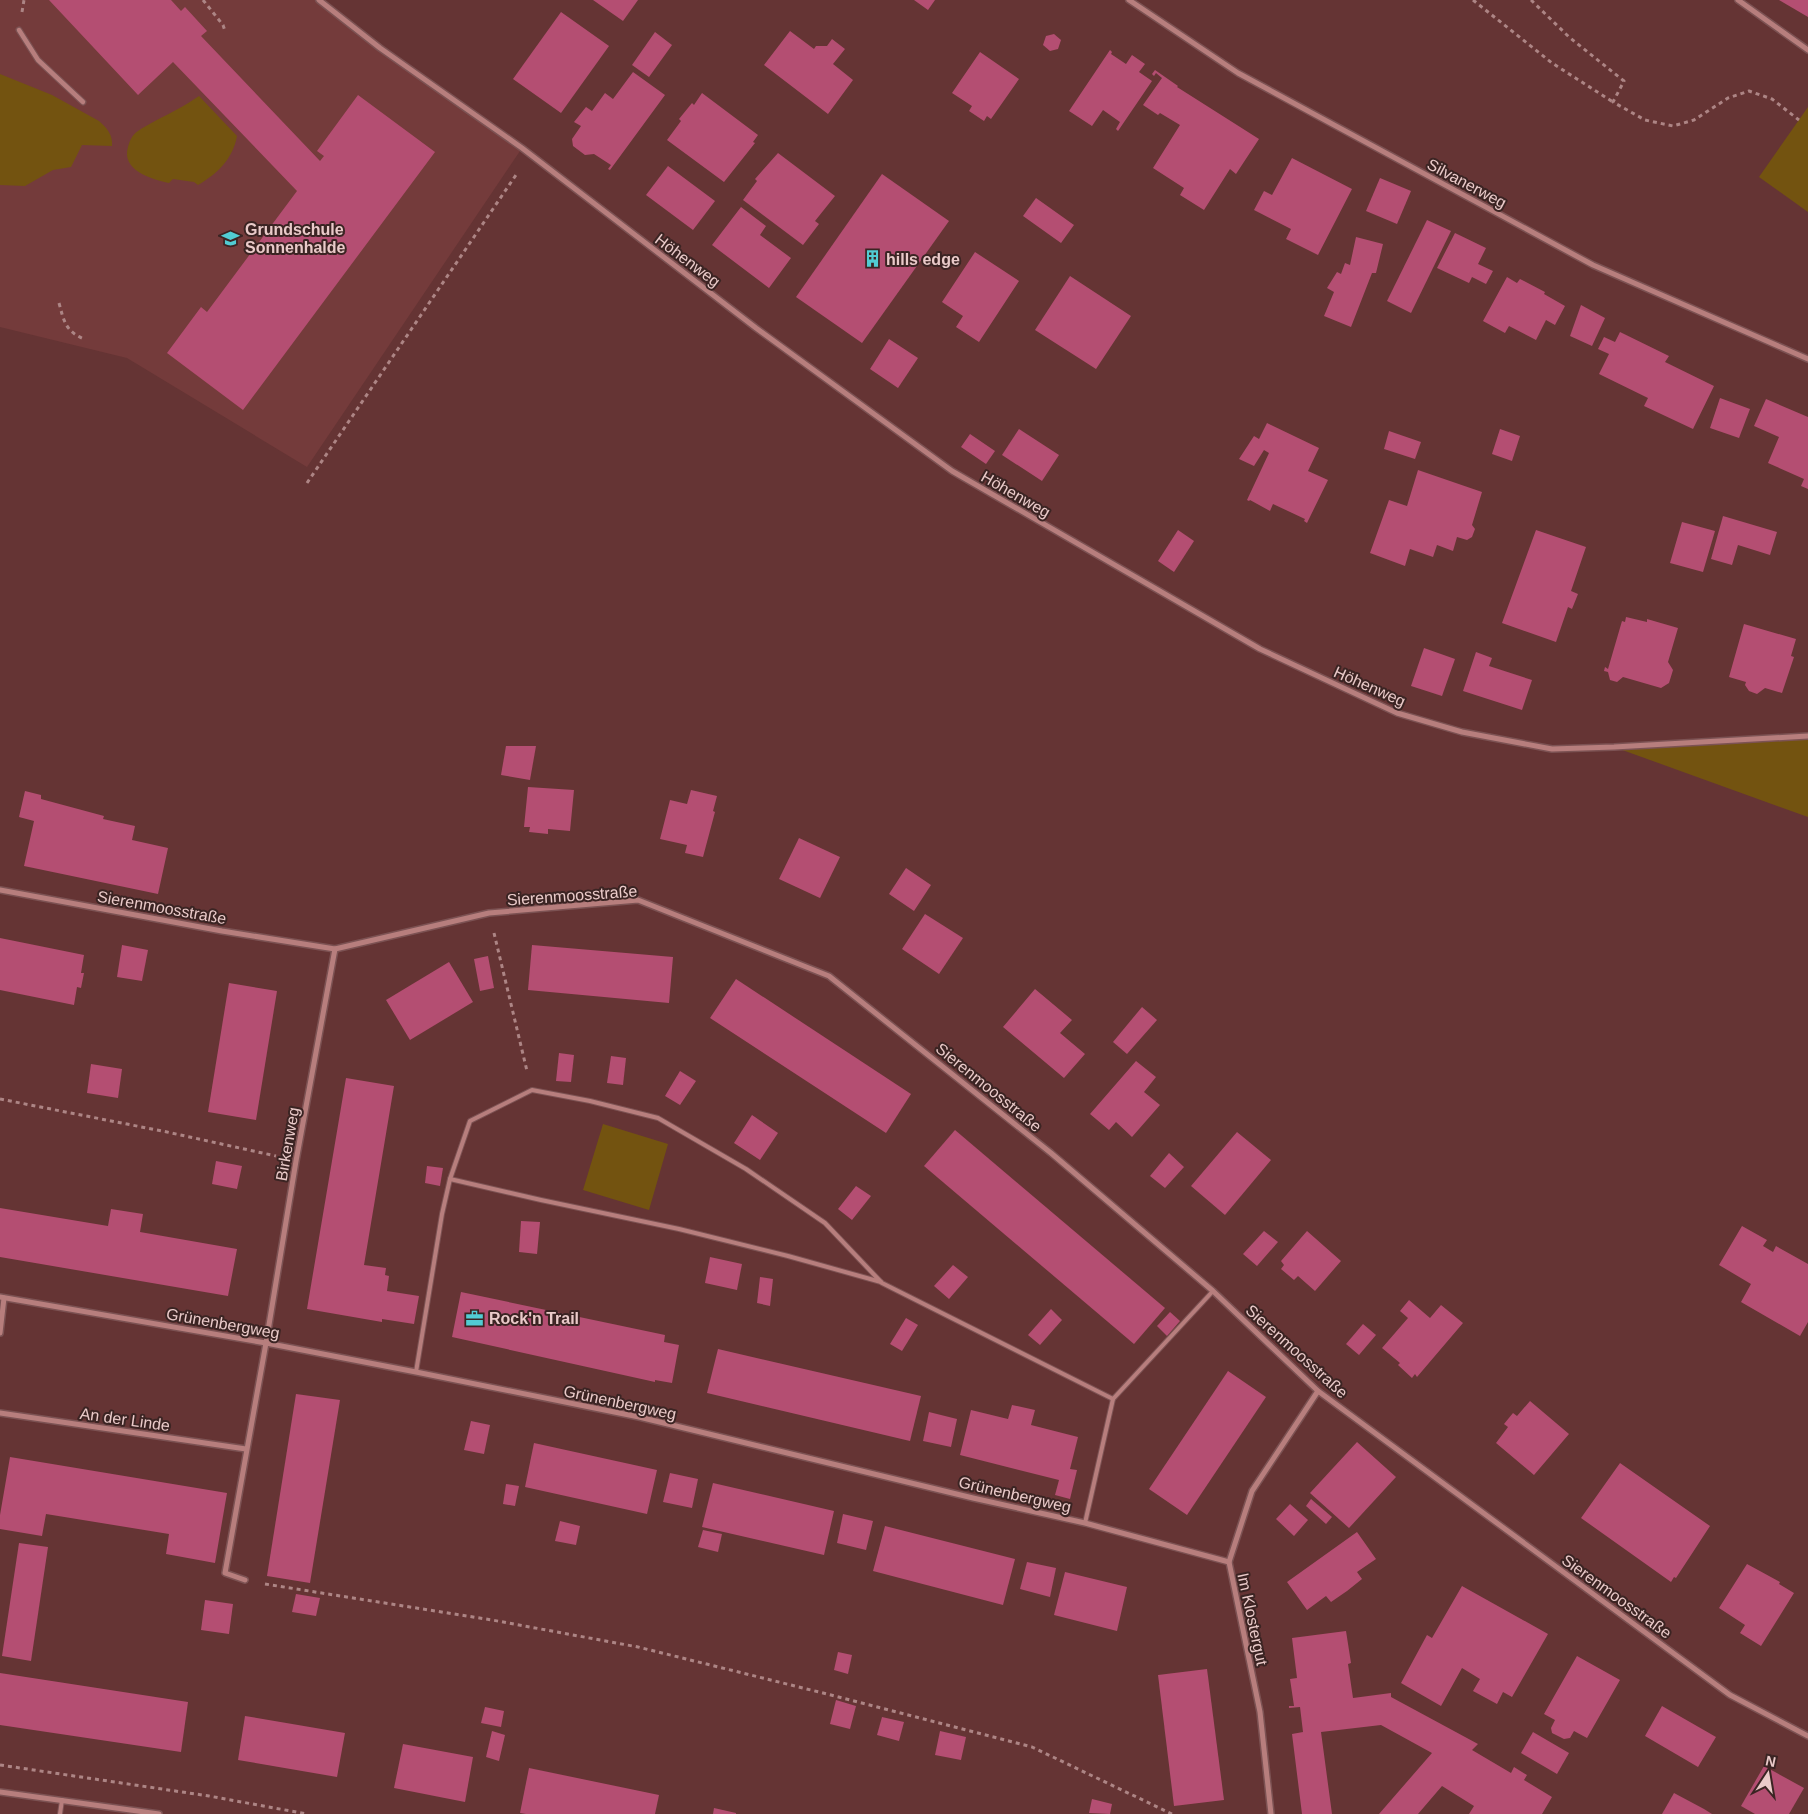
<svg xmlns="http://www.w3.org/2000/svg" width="1808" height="1814" viewBox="0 0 1808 1814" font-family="Arial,sans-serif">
<rect width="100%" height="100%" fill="#653434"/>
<polygon fill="#743b3b" points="0,0 319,0 363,35 522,148 307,467 127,358 0,327"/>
<g fill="#735310">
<path d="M 0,74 L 52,95 L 99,121 C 107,128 113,135 112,146 L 82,145 L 71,167 L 53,170 L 25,186 L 0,185 Z"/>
<path d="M 199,96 L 237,136 C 233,159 217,174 198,185 L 194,182 L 173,179 L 169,183 C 151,179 121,170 128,147 C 130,140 132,135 138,131 C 143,127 150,124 155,121 C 170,113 185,106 199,96 Z"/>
<polygon points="1808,107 1808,212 1759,177"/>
<polygon points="1808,736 1808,817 1614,747"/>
<polygon points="603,1124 668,1144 649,1210 583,1190"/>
</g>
<g fill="#b44e72">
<polygon points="49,0 171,0 181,11 185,7 207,31 201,36 320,161 324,156 317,151 358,95 435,152 243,410 167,353 201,307 207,312 297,191 173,62 138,95"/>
<polygon points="593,0 638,0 623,21"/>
<polygon points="914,0 935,0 928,10"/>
<polygon points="1779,0 1808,0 1808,17"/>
<polygon points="561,12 609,46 561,113 513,79"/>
<polygon points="790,31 814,49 816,46 827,46 832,39 845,49 833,64 853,80 828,114 764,65"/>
<polygon points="655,32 672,45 649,77 632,65"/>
<polygon points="1054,34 1061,40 1058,49 1050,51 1043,45 1046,36"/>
<polygon points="1110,50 1112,52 1111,54 1126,64 1132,55 1145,64 1139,72 1152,81 1118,131 1116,129 1120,122 1103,110 1092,126 1069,111"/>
<polygon points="980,52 1019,79 991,119 987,116 984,121 969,111 972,106 952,93"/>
<polygon points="1155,70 1178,86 1177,87 1259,139 1236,174 1230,169 1204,210 1180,195 1184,188 1153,168 1180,125 1160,113 1158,115 1143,105 1162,78 1156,73 1154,76 1152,74"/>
<polygon points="633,72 665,95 610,170 608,169 611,165 594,154 585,155 573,146 572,139 581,126 574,122 586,107 592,111 605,93 613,99"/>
<polygon points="702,93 758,135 753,142 755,143 724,182 667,140 681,121 679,119 692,103 694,105"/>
<polygon points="778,153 835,196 815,221 819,224 803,245 743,200 757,181 755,179"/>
<polygon points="1292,158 1352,189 1318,255 1286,239 1291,229 1254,210 1264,191 1272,195"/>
<polygon points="668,166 715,201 693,230 646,195"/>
<polygon points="882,174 949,221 862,343 796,297"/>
<polygon points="1380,178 1411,191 1397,224 1366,211"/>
<polygon points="1036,198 1074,225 1061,243 1023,216"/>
<polygon points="741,207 766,226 760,235 791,258 769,288 712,245"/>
<polygon points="1427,220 1451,231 1411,313 1387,301"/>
<polygon points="1455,233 1486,248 1478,264 1493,271 1486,284 1472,277 1469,283 1437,268"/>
<polygon points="1356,237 1383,244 1376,273 1372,273 1351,327 1324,316 1334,292 1327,288 1337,272 1341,274 1345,263 1350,265"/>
<polygon points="975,252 1019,281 979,342 956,327 963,316 942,302"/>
<polygon points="1070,276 1131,316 1096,369 1035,330"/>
<polygon points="1507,277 1517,283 1520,279 1545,292 1544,294 1565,306 1555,325 1546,320 1536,340 1509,326 1505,333 1483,321"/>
<polygon points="1581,305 1605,318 1592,346 1570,336"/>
<polygon points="1620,332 1669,356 1665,362 1714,386 1693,429 1644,406 1648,398 1599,374 1609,354 1598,349 1604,337 1615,342"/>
<polygon points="889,339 918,358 898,388 870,369"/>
<polygon points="1720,398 1750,409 1739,438 1710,428"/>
<polygon points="1766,399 1808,417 1808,489 1801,486 1804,479 1768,463 1779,437 1754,426"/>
<polygon points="1267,423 1319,448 1308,471 1328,480 1307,523 1304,521 1305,519 1273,504 1270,511 1250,500 1249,501 1247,500 1269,453 1264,450 1254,466 1239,459 1254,436 1259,439"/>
<polygon points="1019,429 1059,455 1042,481 1002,455"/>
<polygon points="1500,429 1520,436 1512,461 1492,454"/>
<polygon points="1389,431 1421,442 1415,459 1384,449"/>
<polygon points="970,434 995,451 986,464 961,447"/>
<polygon points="1418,470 1482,492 1472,525 1475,529 1472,537 1467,540 1457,537 1453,551 1437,545 1433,557 1410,549 1405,566 1370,553 1389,500 1407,506"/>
<polygon points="1723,516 1777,532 1770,555 1738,545 1732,565 1711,559"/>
<polygon points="1682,522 1715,531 1703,572 1670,563"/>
<polygon points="1178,530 1194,541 1174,572 1158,561"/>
<polygon points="1536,530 1586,547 1571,591 1578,594 1572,609 1568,607 1556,642 1502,623"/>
<polygon points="1626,617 1647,622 1647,619 1678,628 1668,662 1673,670 1669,683 1661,688 1623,677 1617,682 1610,680 1608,672 1604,671 1605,667 1608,669 1622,621 1625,622"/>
<polygon points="1744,624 1796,639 1791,656 1794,657 1782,693 1765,688 1757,694 1749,691 1745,685 1746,682 1729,677"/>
<polygon points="1424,648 1455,659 1442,696 1411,686"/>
<polygon points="1476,652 1492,658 1489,666 1532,680 1522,710 1463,691"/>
<polygon points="506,746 536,746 530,780 501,775"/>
<polygon points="528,787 574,790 570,831 548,829 548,834 529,832 530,827 524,827"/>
<polygon points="691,790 717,796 713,811 715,812 703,857 685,853 687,845 660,839 670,800 687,804"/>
<polygon points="25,791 41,795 41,799 104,816 103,819 135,826 132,840 168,848 158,894 24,866 34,821 19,817"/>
<polygon points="799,838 840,857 820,898 779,879"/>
<polygon points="906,868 931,885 914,911 889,894"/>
<polygon points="925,914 963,938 939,974 902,949"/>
<polygon points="0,938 84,955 81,973 84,973 81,988 77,987 74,1005 0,990"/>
<polygon points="122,945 148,950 142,981 117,977"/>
<polygon points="532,945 673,957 669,1003 528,990"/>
<polygon points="488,956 494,988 480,991 474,959"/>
<polygon points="449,962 473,1002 410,1040 386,1000"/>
<polygon points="736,979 911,1094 886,1133 710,1018"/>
<polygon points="229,983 277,991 256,1120 208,1112"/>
<polygon points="1035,989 1072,1020 1060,1033 1085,1054 1064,1078 1003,1027"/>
<polygon points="1142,1007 1157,1020 1127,1054 1113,1042"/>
<polygon points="559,1053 574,1055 571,1082 556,1081"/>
<polygon points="611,1056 626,1058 623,1085 607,1083"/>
<polygon points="1136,1061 1156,1077 1144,1092 1160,1105 1132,1137 1116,1122 1109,1130 1090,1114"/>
<polygon points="91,1064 122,1069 118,1098 87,1093"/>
<polygon points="680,1071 696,1081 680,1105 665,1096"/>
<polygon points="346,1078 394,1086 364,1265 386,1268 385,1275 389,1276 387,1291 419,1296 414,1324 382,1319 382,1322 307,1309"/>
<polygon points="752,1115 778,1133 760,1160 734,1143"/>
<polygon points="955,1130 1165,1308 1134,1344 924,1166"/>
<polygon points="1237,1132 1271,1160 1225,1215 1191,1186"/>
<polygon points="1169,1153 1184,1167 1165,1188 1150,1176"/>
<polygon points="216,1161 242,1166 237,1189 212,1184"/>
<polygon points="427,1166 443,1168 440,1186 425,1183"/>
<polygon points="856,1186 871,1196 852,1220 838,1209"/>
<polygon points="0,1208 108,1226 111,1209 143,1214 140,1232 237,1249 228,1296 0,1257"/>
<polygon points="521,1221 540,1222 537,1254 519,1252"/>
<polygon points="1742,1226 1767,1240 1763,1246 1773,1252 1776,1246 1808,1264 1808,1322 1800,1336 1741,1302 1751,1284 1719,1265"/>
<polygon points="1264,1231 1278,1242 1257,1266 1243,1254"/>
<polygon points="1307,1231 1341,1261 1315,1291 1298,1276 1294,1280 1281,1269 1284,1265 1281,1261"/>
<polygon points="710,1257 742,1264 737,1290 705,1283"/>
<polygon points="953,1265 968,1277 949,1299 934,1286"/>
<polygon points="760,1277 773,1279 770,1306 757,1303"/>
<polygon points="461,1292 665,1335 664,1342 679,1345 672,1383 655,1380 655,1382 452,1337"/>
<polygon points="1409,1300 1430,1318 1441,1305 1463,1323 1417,1377 1415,1374 1412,1378 1398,1365 1400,1363 1382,1348 1408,1318 1400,1311"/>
<polygon points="1051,1309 1062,1320 1040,1345 1028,1335"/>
<polygon points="1170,1312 1180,1321 1167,1336 1157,1326"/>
<polygon points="906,1318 918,1325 902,1351 890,1344"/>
<polygon points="1363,1324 1376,1335 1359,1355 1346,1344"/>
<polygon points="718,1349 921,1396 910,1441 707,1393"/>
<polygon points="1228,1371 1266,1397 1187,1515 1149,1489"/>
<polygon points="296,1394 340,1400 310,1583 267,1576"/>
<polygon points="1530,1401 1569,1434 1534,1475 1496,1443 1508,1427 1504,1424 1513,1413 1517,1416"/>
<polygon points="1012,1405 1035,1410 1031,1425 1078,1437 1070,1469 1077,1470 1070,1499 1055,1495 1059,1480 960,1455 971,1410 1008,1419"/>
<polygon points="929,1412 957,1419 951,1447 923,1441"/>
<polygon points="471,1421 490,1425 484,1454 464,1450"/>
<polygon points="1357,1442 1396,1477 1349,1528 1310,1493"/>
<polygon points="534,1443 657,1470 647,1514 525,1487"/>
<polygon points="10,1457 227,1493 215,1563 166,1554 169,1534 46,1514 42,1536 0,1529 0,1515"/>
<polygon points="1620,1463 1710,1526 1676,1578 1674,1577 1671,1582 1581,1518"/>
<polygon points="670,1473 698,1479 692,1508 663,1502"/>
<polygon points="713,1483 834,1511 824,1555 702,1527"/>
<polygon points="506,1484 519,1486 515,1506 503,1504"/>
<polygon points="1311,1499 1332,1517 1326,1524 1306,1506"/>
<polygon points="1290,1504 1308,1520 1294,1536 1276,1519"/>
<polygon points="843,1514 873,1521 866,1550 837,1543"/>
<polygon points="560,1521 580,1526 576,1545 555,1541"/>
<polygon points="885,1526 1015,1559 1003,1605 873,1571"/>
<polygon points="703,1530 722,1534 718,1552 698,1547"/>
<polygon points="1357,1532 1376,1559 1357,1572 1362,1579 1347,1591 1331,1602 1326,1596 1307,1610 1287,1582"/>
<polygon points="19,1543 48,1547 31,1661 2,1656"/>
<polygon points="1027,1562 1056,1568 1050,1597 1020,1589"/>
<polygon points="1747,1564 1780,1582 1779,1584 1794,1593 1761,1646 1740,1633 1745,1625 1719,1608"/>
<polygon points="1065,1572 1127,1587 1117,1631 1054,1615"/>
<polygon points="1462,1586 1548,1634 1512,1697 1503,1692 1497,1704 1473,1691 1480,1679 1462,1668 1441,1706 1401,1683 1427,1635 1432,1638"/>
<polygon points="296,1594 320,1598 316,1616 292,1612"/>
<polygon points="205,1600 233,1604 229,1634 201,1630"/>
<polygon points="1346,1631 1351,1663 1348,1664 1353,1698 1391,1693 1391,1697 1478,1744 1472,1750 1511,1773 1514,1767 1527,1775 1524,1780 1552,1797 1542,1814 1469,1814 1474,1806 1442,1786 1418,1814 1379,1814 1432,1753 1381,1725 1321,1732 1332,1814 1302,1814 1292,1734 1303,1732 1300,1707 1289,1708 1289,1706 1294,1706 1290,1679 1297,1678 1292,1638"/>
<polygon points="838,1652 852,1655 848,1674 834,1670"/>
<polygon points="1577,1656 1620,1680 1587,1738 1574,1731 1570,1738 1564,1739 1552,1733 1551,1728 1555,1720 1544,1714"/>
<polygon points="1207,1669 1224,1800 1174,1806 1158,1675"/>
<polygon points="0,1673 188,1702 181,1752 0,1725"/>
<polygon points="836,1700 856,1706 850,1729 830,1724"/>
<polygon points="1662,1706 1716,1737 1698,1767 1645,1736"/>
<polygon points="485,1707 504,1711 501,1727 481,1723"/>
<polygon points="245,1716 345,1733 337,1777 238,1760"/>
<polygon points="882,1717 904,1722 899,1741 877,1735"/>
<polygon points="492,1731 505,1735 499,1761 486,1757"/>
<polygon points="940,1731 966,1737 961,1760 935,1755"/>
<polygon points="1533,1732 1569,1753 1557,1774 1521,1753"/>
<polygon points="403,1744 473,1757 465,1802 394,1788"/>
<polygon points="1764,1766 1804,1788 1789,1814 1755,1814 1741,1806"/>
<polygon points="529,1768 659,1795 655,1814 526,1814 520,1813"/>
<polygon points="1674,1793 1704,1809 1712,1814 1662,1814"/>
<polygon points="1092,1799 1112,1804 1110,1814 1089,1813"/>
<polygon points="714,1808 736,1813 736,1814 713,1814"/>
</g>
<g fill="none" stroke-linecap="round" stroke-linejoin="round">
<defs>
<g id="service">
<polyline points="450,1179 541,1200 679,1229 788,1256 881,1282"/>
<polyline points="416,1372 442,1214 450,1179 470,1121 532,1090 590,1101 658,1118 746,1169 825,1223 882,1283 1113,1399 1213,1291"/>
<polyline points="1085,1523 1113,1399"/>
<polyline points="60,1814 62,1800"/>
</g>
<polyline id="pedestrian" points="19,30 38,60 83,102"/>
<g id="minor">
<polyline points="319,0 380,48 522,148 756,328 952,471 1260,649 1397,713 1462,732 1552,749 1614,747 1808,736"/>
<polyline points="1129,0 1238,73 1593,265 1808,359"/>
<polyline points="1738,0 1808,50"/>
<polyline points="0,890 222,931 335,949 489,913 638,900 829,976 1051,1153 1213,1291 1318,1391 1730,1695 1808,1736"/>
<polyline points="0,1297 266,1343 416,1372 639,1417 973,1498 1085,1523 1229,1562"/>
<polyline points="0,1333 4,1298"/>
<polyline points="0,1413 246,1449"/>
<polyline points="245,1580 225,1573 266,1343 296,1161 335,949"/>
<polyline points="0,1792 159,1814"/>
<polyline points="1271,1814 1260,1712 1229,1562 1252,1491 1318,1391"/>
</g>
</defs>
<use href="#service" stroke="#7c5253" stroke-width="6"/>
<use href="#pedestrian" stroke="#7c5253" stroke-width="7"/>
<use href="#minor" stroke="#7c5253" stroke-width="8"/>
<g stroke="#ad8585" stroke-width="3" stroke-dasharray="4 4" stroke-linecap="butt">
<polyline points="203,0 223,25 225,31"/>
<polyline points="1473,0 1552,63 1613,102"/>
<polyline points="1531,0 1569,37 1624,81 1613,102 1645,120 1673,126 1694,120 1728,98 1749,91 1772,99 1799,120"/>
<polyline points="22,12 24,0"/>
<path d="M 59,303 C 64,321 65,331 84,339"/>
<polyline points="307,483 518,172"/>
<polyline points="494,933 527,1071"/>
<polyline points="0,1099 167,1132 276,1156"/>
<polyline points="265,1584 492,1620 638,1647 831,1695 1032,1747 1172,1814"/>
<polyline points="0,1765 209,1796 307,1814"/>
</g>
<use href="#service" stroke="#b77e7d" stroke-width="4"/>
<use href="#pedestrian" stroke="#b77e7d" stroke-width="4.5"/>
<use href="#minor" stroke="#b77e7d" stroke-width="5"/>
</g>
<defs>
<symbol id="school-bare" viewBox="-9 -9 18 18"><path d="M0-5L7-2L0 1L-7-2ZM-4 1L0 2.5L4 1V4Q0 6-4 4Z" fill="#51ccd3" stroke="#3b2423" stroke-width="2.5" paint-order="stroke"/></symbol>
<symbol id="building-bare" viewBox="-9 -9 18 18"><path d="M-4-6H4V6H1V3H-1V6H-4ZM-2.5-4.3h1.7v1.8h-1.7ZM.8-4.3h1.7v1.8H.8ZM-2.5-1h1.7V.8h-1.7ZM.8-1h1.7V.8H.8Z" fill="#51ccd3" stroke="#3b2423" stroke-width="2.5" paint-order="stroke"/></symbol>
<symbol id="office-bare" viewBox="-9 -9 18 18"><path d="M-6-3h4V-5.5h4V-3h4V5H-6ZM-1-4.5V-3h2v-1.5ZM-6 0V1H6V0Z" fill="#51ccd3" stroke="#3b2423" stroke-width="2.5" paint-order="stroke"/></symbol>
</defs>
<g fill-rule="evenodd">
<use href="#school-bare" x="218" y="226" width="25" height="25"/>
<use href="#building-bare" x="860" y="246" width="25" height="25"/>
<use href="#office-bare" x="462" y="1306" width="25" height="25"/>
</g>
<g text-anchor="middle" stroke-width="4" stroke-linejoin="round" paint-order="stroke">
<g font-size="16" fill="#eacac9" stroke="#3b2423">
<text transform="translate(1467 183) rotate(28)" y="6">Silvanerweg</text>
<text transform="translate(688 260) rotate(37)" y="6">Höhenweg</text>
<text transform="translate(1016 494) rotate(30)" y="6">Höhenweg</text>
<text transform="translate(1370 686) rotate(24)" y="6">Höhenweg</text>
<text transform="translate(572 895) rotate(-4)" y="6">Sierenmoosstraße</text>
<text transform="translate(162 907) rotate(10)" y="6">Sierenmoosstraße</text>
<text transform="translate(989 1087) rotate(39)" y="6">Sierenmoosstraße</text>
<text transform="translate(287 1144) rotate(-80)" y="6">Birkenweg</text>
<text transform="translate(223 1323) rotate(10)" y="6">Grünenbergweg</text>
<text transform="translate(1297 1351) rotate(42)" y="6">Sierenmoosstraße</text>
<text transform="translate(620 1402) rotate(12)" y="6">Grünenbergweg</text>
<text transform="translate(125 1419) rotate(8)" y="6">An der Linde</text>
<text transform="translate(1015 1494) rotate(13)" y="6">Grünenbergweg</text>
<text transform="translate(1617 1596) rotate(36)" y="6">Sierenmoosstraße</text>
<text transform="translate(1253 1619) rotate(78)" y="6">Im Klostergut</text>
</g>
<g font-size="16" font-weight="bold" fill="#eacac9" stroke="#3b2423" text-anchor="start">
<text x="245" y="235">Grundschule<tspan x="245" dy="18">Sonnenhalde</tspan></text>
<text x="886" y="265">hills edge</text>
<text x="489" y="1324">Rock'n Trail</text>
</g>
</g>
<g transform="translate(1768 1774) rotate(12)" stroke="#3b2423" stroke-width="4" paint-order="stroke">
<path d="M0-4L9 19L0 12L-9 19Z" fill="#eacac9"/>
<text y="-8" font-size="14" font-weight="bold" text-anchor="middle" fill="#eacac9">N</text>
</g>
</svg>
